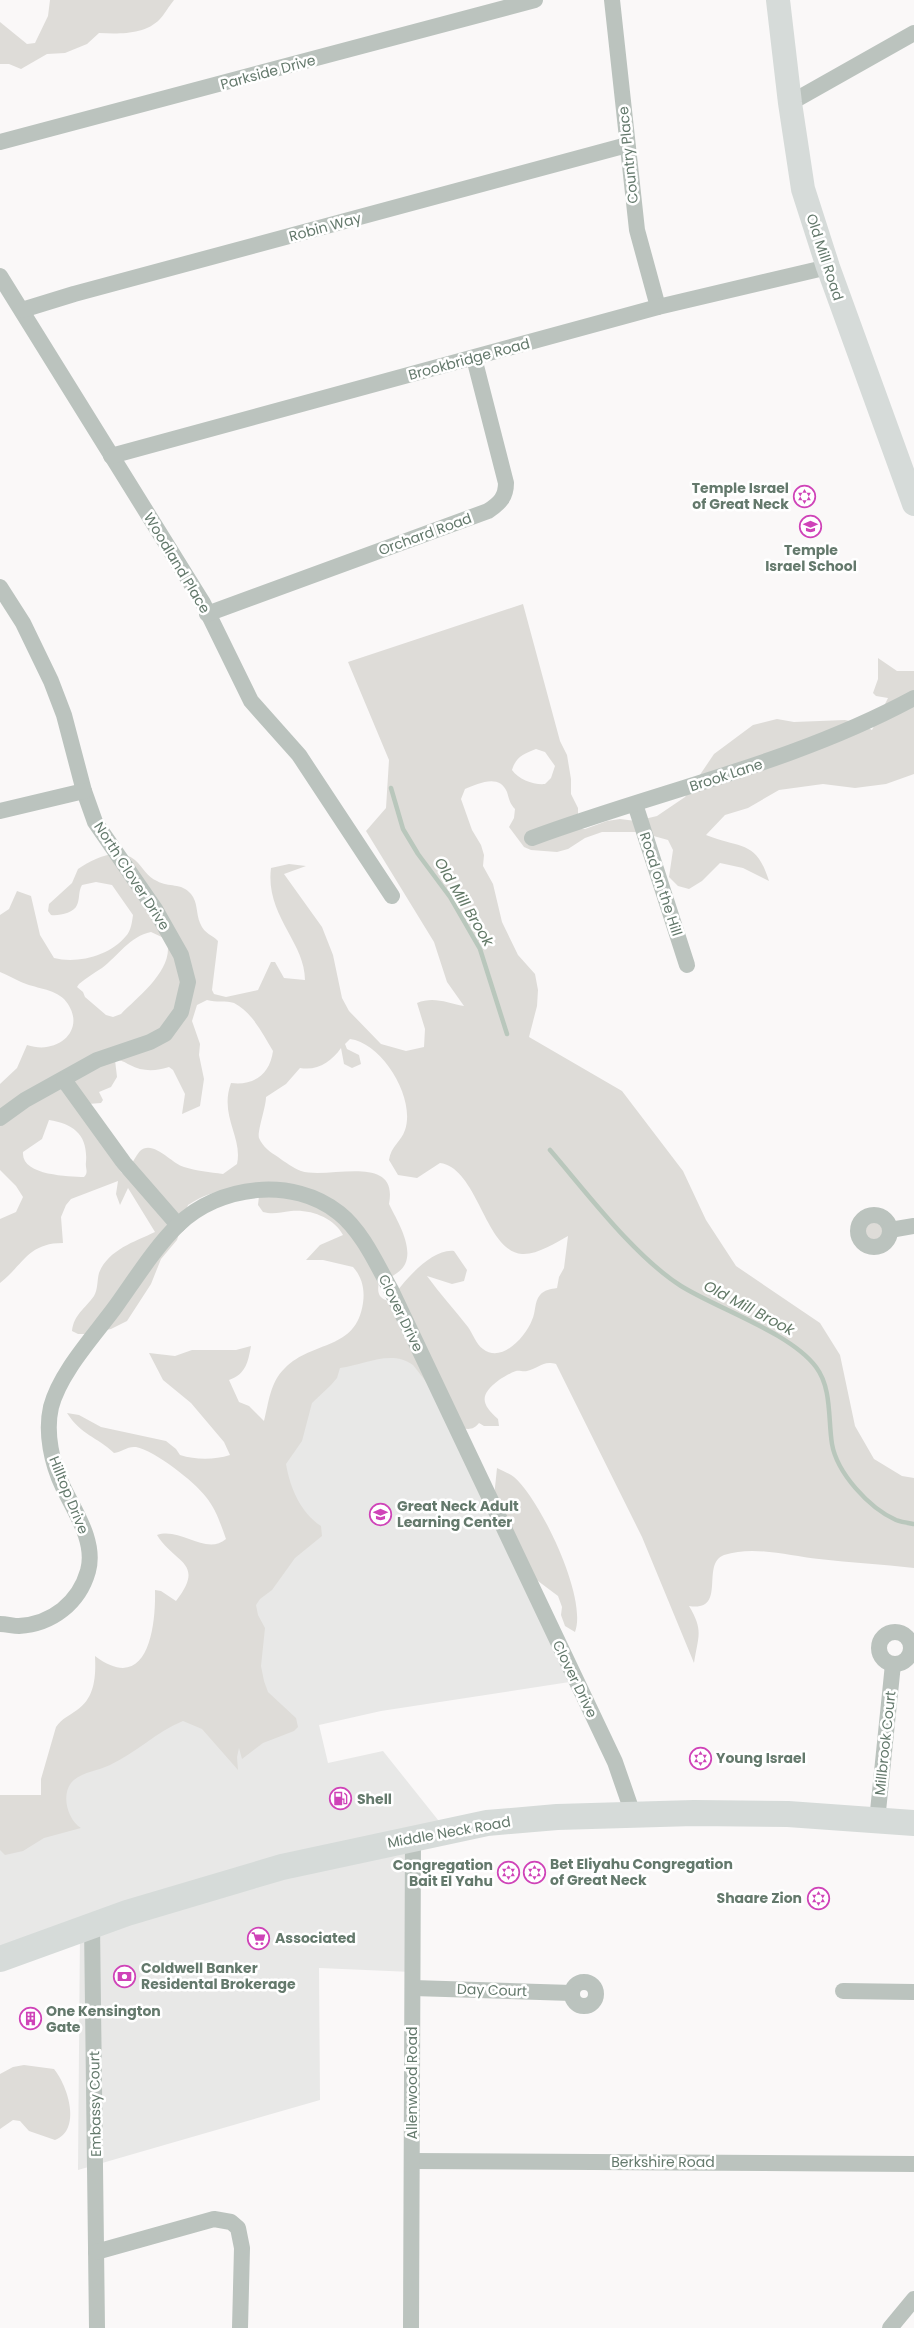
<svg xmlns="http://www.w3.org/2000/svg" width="914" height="2328" viewBox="0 0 914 2328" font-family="Poppins,sans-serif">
<rect width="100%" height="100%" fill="#faf8f8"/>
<polygon fill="#e8e8e7" points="397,1307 576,1681 381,1711 319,1725 328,1763 383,1751 446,1830 412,1837 412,1972 319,1968 320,2100 78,2170 80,1930 0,1959 0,1838 31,1827 51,1781 234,1692 273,1434"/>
<g fill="#dedcd8" fill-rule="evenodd">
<path d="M 50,0 L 174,0 C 169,6 164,15 160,19 C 145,35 118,34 99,33 L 87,44 L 65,53 L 47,54 L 21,69 L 9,64 L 0,64 L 0,22 L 27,44 L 35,43 L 48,16 Z"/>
<path d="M 523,604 L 560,741 L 567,755 L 571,779 L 571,794 L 578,808 L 578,816 L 570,829 L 585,829 L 607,821 L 620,819 L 636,821 L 657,816 L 685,797 L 714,754 L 753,725 L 777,719 L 794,722 L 845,720 L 859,723 L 872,730 L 888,698 L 876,696 L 873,693 L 878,679 L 878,658 L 897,671 L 914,671 L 914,774 L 886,784 L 855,788 L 823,784 L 779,790 L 748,808 L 725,815 L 706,835 C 740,849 756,839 769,881 L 743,868 L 720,863 L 702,881 L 689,889 L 678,886 L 669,877 L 673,850 L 668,840 L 639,832 L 602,832 L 585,838 L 568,849 L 557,852 L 531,850 L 524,847 L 509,827 L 514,818 L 515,809 C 510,804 509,799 507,792 C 499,773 478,784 465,789 L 461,799 L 472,830 L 481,845 L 484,855 L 483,866 L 493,884 L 502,922 L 518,955 L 535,974 L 538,990 L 537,1006 L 529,1037 L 622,1091 L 683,1171 L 706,1220 L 736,1266 L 820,1323 L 840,1355 L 855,1426 L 874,1459 L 902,1476 L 914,1478 L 914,1568 C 882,1564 851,1563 819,1559 C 789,1556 754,1545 724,1555 C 700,1564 728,1612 689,1606 C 704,1631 698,1636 694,1663 L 642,1537 L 556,1364 C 543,1360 539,1368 527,1371 C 523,1372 519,1370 516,1371 C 510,1373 504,1377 499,1380 C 479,1395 481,1404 498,1419 L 499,1426 L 484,1426 L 479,1423 C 474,1429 470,1430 462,1428 L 413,1365 C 391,1349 364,1365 340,1368 L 337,1378 L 331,1385 L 312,1403 L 302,1441 L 286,1464 C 290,1488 301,1513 321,1526 L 322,1536 L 295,1558 L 272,1590 L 260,1599 L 256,1605 L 258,1615 L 265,1628 L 261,1666 L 264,1681 L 268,1692 L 296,1718 L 298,1727 L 294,1731 L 263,1743 L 242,1759 L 239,1748 L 237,1757 L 238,1770 L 202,1729 L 183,1721 C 156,1732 136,1753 110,1765 C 98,1771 80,1772 71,1783 C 61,1796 68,1820 81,1828 L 44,1838 L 23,1851 L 5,1855 L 0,1850 L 0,1795 L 41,1795 L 41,1779 L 56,1727 C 62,1718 69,1716 77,1710 C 95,1698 96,1676 95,1656 C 147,1695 156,1629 155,1590 L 161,1591 L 176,1601 C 206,1562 175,1564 157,1535 C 181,1527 206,1556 226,1539 C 221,1525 216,1509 206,1497 C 195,1482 154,1450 136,1447 C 127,1446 122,1452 114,1453 C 96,1436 82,1436 67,1413 L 79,1415 L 101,1427 L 166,1441 L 176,1449 L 180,1455 C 196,1460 214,1460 230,1455 L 224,1442 L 191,1403 L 163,1380 L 149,1353 L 175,1356 L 192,1350 L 236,1350 L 251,1346 C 248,1362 246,1374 229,1380 L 239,1402 L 249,1406 L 264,1421 C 269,1402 270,1382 285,1368 C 313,1340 356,1351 363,1303 C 365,1289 362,1277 353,1267 L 323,1260 L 306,1260 L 320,1245 L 343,1235 C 334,1218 311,1209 291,1211 C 280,1212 274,1215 263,1212 L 258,1205 L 259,1196 C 226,1191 218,1186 188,1205 L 177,1240 L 161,1259 L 151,1284 L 127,1321 L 111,1329 L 87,1334 L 78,1334 L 72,1331 C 74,1314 85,1309 94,1296 C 98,1289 97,1280 99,1273 C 108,1250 134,1242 155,1232 L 128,1188 L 120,1205 L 116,1194 L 118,1181 L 71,1199 L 66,1205 L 61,1217 L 63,1243 C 28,1243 24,1264 0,1283 L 0,1219 L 16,1212 L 23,1197 L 16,1186 L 0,1170 L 0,1084 L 17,1068 L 27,1045 C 60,1056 89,1027 64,999 C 54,989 34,988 21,982 C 14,979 8,975 0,972 L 0,915 L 9,909 L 17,891 L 31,896 L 40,935 L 54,958 C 77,964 110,956 126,936 C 131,931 132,922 133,915 L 112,885 L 96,882 L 82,885 C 78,892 80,899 77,905 C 74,913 59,916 51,915 L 48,911 L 49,904 L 72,883 L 78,869 C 94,859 117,846 135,860 C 143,867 147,877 157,881 C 169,888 181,882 191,894 C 198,902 196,914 200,923 C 205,935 212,934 218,941 L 212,990 L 214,994 L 226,997 L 258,990 L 271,962 L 275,962 L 284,978 L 305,980 C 305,942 265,915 271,868 L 289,864 L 306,866 L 284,874 L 322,927 L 333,955 L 342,998 L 349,1011 L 381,1044 L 406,1051 L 424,1047 L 425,1029 L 417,1003 C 434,996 447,1003 464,1006 L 447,982 L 434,942 L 366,831 L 386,808 L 389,760 L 348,662 ZM 536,749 L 545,752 L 555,766 L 551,778 L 545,784 C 534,785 519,780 512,770 C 516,757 523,754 536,749 ZM 151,932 L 166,939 C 177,967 139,996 121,1014 L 113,1017 L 106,1015 L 85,997 L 83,992 L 77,987 L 79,984 C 86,978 94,973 102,968 C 118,956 130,936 151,932 ZM 207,1000 C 216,1003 226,1000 234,1003 C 252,1012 263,1034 273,1051 C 270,1074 254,1086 231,1083 C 219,1116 243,1137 237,1164 L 223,1174 C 210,1172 196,1171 184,1167 C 172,1164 153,1139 140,1151 C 136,1155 130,1168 125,1174 L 122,1173 L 117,1167 L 88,1104 L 101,1103 L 103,1100 L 99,1092 L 111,1087 L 117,1077 L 115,1060 C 122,1060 124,1062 130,1065 C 142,1072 157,1071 169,1067 L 173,1070 L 185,1094 L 182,1114 L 200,1106 L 204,1079 L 199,1055 L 200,1044 L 192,1021 L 197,1005 ZM 350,1039 C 382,1043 416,1098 405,1130 C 401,1142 391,1146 389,1160 L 398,1175 L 417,1178 L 440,1163 C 478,1168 485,1251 522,1254 C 537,1255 555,1243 568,1236 L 564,1268 L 559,1277 L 557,1288 C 551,1289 544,1290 540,1295 C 534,1302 536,1312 532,1320 C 526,1336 502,1364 483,1349 C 476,1344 473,1334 468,1327 C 455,1310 440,1294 427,1276 L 452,1284 L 464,1281 L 467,1270 L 454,1251 C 431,1248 402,1283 390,1301 C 378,1299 377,1292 379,1282 C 385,1279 392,1277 397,1273 C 421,1257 397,1221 389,1204 C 399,1152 328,1180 301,1171 C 293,1168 285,1162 278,1157 C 270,1152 263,1147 259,1138 C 257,1132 266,1107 266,1097 L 286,1084 L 300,1068 C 318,1071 331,1062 341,1048 L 344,1064 L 352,1068 L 361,1064 L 359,1055 L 347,1049 L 345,1044 ZM 49,1120 C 74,1124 88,1135 86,1162 C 85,1169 89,1172 84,1177 C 69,1176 21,1176 23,1152 L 42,1139 Z"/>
<circle cx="874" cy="1231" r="13"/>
<path d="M 497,1468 C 502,1471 509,1473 514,1477 C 540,1499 588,1598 575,1632 L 565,1626 L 561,1615 L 562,1607 L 558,1596 L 534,1578 L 494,1497 Z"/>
<path d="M 24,2065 L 54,2069 C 68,2086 82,2130 55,2140 L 29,2131 L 20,2121 L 13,2120 L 0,2129 L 0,2074 L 13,2067 Z"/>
</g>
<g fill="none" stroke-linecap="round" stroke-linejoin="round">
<g stroke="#b9c7bc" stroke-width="4.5">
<polyline points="391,788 403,829 418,854 450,897 480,949 507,1034"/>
<path d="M 550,1150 C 587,1193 634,1256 681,1286 C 718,1309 791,1333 816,1367 C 832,1388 828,1420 832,1444 C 837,1473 869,1508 896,1520 C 901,1522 908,1523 914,1524"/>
</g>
<g stroke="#bbc3be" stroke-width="16">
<polyline points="612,0 637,230 658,307"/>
<polyline points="790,103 914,33"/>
<polyline points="0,142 535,0"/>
<polyline points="0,276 203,603 251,701 299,755 392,896"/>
<polyline points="22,310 74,294 627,145"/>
<polyline points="111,456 658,307 828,267"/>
<polyline points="0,587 23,623 51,681 64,715 84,791 95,822 155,909 181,955 188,982 181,1012 165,1034 150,1042 97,1060 25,1100 0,1118"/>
<path d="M 207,614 L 488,511 C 500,503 506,497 506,483 L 474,358"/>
<polyline points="635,804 687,965"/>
<polyline points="0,811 84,791"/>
<path d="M 532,838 C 659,791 794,763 914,698"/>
<polyline points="64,1080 124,1163 178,1225"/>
<circle cx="874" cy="1231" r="16"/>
<polyline points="890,1230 914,1226"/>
<path d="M 0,1624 C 7,1624 13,1626 19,1626 C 52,1624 79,1603 88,1571 C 96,1542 75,1512 63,1487 C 52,1464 45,1433 51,1407 C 60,1372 95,1335 116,1306 C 134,1281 156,1246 178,1225 C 219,1185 293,1176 339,1213 C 362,1231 377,1265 391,1290 L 615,1762 L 633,1814"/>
<circle cx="895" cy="1648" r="16"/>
<polyline points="877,1821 893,1664"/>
<polyline points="92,1925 97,2328"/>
<circle cx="584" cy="1994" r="12"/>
<polyline points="413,1988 572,1993"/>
<polyline points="843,1991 914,1992"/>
<polyline points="412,2161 914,2164"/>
<polyline points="96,2252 214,2219 231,2222 238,2228 242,2248 240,2328"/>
<polyline points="411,2328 413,1837"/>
<polyline points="890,2328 914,2299"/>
</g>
<polyline stroke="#d6dbd9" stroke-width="24" points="778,0 790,103 803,189 828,267 914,504"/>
<polyline stroke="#d6dbd9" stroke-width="26" points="0,1959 127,1913 282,1867 487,1823 557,1817 694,1813 788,1814 914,1823"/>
</g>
<defs>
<symbol id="synagogue-ring" viewBox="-11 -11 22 22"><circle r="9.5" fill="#fff" stroke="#cf43b8" stroke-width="1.5"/><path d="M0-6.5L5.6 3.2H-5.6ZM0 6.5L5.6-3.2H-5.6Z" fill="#cf43b8"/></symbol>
<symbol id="school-ring" viewBox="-11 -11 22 22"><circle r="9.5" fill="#fff" stroke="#cf43b8" stroke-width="1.5"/><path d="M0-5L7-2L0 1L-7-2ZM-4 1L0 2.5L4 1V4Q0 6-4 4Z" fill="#cf43b8"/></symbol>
<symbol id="fuel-ring" viewBox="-11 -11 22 22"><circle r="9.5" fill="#fff" stroke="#cf43b8" stroke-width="1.5"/><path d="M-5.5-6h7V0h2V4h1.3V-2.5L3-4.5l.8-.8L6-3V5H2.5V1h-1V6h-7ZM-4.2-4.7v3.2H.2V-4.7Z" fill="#cf43b8"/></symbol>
<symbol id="supermarket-ring" viewBox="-11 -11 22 22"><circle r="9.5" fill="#fff" stroke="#cf43b8" stroke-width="1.5"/><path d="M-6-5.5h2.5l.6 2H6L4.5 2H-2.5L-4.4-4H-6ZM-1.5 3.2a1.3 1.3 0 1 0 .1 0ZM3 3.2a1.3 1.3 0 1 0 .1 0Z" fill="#cf43b8"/></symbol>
<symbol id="bank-ring" viewBox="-11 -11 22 22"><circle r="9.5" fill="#fff" stroke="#cf43b8" stroke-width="1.5"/><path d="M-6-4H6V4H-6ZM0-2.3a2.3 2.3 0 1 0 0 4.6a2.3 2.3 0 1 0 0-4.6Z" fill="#cf43b8"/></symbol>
<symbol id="building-ring" viewBox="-11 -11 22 22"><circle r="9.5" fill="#fff" stroke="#cf43b8" stroke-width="1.5"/><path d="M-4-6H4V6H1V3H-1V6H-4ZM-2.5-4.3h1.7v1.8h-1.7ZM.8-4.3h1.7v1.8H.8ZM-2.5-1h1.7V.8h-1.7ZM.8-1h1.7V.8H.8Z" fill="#cf43b8"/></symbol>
</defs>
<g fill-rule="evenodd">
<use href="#synagogue-ring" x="792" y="484" width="25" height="25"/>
<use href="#school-ring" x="798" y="514" width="25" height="25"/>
<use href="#school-ring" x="368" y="1502" width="25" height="25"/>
<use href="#synagogue-ring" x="688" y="1746" width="25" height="25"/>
<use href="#fuel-ring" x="328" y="1786" width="25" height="25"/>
<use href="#synagogue-ring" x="522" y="1860" width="25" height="25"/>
<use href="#synagogue-ring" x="496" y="1860" width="25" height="25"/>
<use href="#synagogue-ring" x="806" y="1886" width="25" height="25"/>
<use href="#supermarket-ring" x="246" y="1926" width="25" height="25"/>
<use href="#bank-ring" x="112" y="1964" width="25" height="25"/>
<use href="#building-ring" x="18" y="2006" width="25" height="25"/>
</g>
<g text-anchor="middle" stroke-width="5" stroke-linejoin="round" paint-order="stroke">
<g font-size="14" fill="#64796c" stroke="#fff">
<text transform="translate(268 72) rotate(-15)" y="5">Parkside Drive</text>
<text transform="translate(628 155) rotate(-96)" y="5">Country Place</text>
<text transform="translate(325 227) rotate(-15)" y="5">Robin Way</text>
<text transform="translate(825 257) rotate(72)" y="5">Old Mill Road</text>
<text transform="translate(469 359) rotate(-15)" y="5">Brookbridge Road</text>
<text transform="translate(425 534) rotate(-20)" y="5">Orchard Road</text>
<text transform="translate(177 563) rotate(59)" y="5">Woodland Place</text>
<text transform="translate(726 775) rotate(-18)" y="5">Brook Lane</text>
<text transform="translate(132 876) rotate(57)" y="5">North Clover Drive</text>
<text transform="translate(661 884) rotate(72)" y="5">Road on the Hill</text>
<text transform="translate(401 1313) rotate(64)" y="5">Clover Drive</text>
<text transform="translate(69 1495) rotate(68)" y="5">Hilltop Drive</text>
<text transform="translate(575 1679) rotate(64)" y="5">Clover Drive</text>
<text transform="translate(885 1743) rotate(-84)" y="5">Millbrook Court</text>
<text transform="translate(449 1832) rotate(-10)" y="5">Middle Neck Road</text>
<text transform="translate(492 1990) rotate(2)" y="5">Day Court</text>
<text transform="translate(412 2083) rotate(-90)" y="5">Allenwood Road</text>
<text transform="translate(95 2104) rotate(-91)" y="5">Embassy Court</text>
<text x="663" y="2167">Berkshire Road</text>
</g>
<g font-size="14" font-weight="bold" fill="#64796c" stroke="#fff" text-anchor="start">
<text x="789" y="493" text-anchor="end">Temple Israel<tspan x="789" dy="16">of Great Neck</tspan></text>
<text x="811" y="555" text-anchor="middle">Temple<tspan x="811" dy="16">Israel School</tspan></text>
<text x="397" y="1511">Great Neck Adult<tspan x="397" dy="16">Learning Center</tspan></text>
<text x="716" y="1763">Young Israel</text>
<text x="357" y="1804">Shell</text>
<text x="550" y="1869">Bet Eliyahu Congregation<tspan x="550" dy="16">of Great Neck</tspan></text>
<text x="493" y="1870" text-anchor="end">Congregation<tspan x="493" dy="16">Bait El Yahu</tspan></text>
<text x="802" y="1903" text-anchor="end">Shaare Zion</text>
<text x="275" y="1943">Associated</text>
<text x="141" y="1973">Coldwell Banker<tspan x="141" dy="16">Residental Brokerage</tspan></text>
<text x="46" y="2016">One Kensington<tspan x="46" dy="16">Gate</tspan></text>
</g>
<g font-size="15" font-style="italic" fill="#637967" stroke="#fff">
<text transform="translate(464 902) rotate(59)" y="5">Old Mill Brook</text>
<text transform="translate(749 1308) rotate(28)" y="5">Old Mill Brook</text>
</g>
</g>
</svg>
